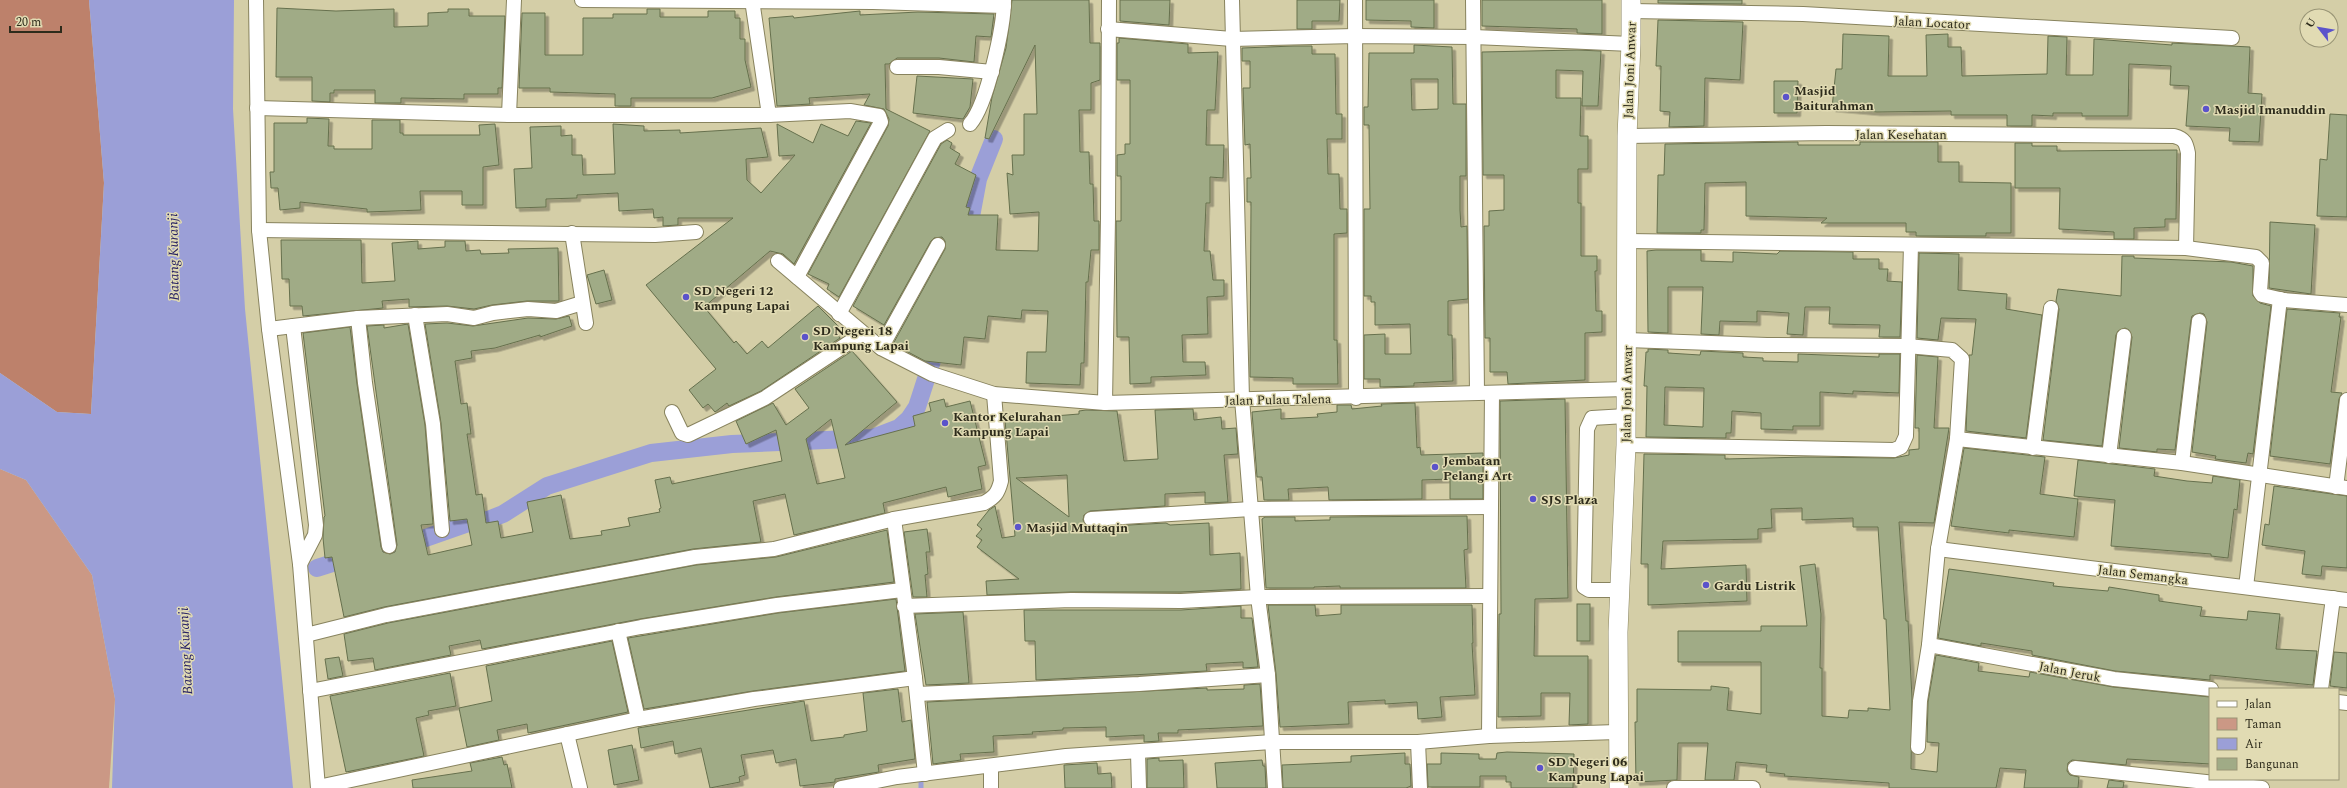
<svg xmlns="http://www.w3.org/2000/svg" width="2347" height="788" viewBox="0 0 2347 788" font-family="Spectral,serif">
<defs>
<filter id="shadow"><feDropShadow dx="3.5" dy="3.5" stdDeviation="0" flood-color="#0004"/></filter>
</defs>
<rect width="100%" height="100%" fill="#d4cea7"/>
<polygon fill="#cb9885" points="0,469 26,480 92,575 115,699 109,788 0,788"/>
<polygon fill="#bd816b" points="0,0 89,0 104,183 91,414 57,412 0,373"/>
<polygon fill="#9b9fd7" points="89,0 234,0 233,109 245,309 293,788 112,788 115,699 92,575 26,480 0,469 0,373 57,412 91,414 104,183"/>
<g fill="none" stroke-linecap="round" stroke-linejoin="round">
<polyline stroke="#9b9fd7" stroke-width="5" points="921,780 921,788"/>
<g stroke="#9b9fd7" stroke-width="18">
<polyline points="967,238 978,179 994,139"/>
<polyline points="317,568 355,556 361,552 394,549 474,521 488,520 503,514 547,486 651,453 732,444 873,438 899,428 909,419 917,407 939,339"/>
</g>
</g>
<g fill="#a0ab86" stroke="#66704d" fill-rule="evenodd" filter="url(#shadow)">
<polygon points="1012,0 1089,0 1090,43 1100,43 1100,80 1091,83 1091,110 1079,110 1080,152 1089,152 1090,184 1093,184 1094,221 1099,221 1099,250 1091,250 1088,282 1086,282 1084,363 1081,363 1080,385 1026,383 1027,352 1046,352 1048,311 1022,310 1021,319 988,316 985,339 964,337 961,365 925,361 893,344 945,249 945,241 942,237 934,238 931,241 884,325 853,306 941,144 947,140 952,143 950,148 960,154 955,164 976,175 966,207 970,208 968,215 998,215 996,250 1038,251 1039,212 1010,214 1007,173 1013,175 1012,155 1024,155 1024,114 1037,114 1035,45 989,139 985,138 992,97 1006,48"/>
<polygon points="1120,0 1170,0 1169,25 1120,21"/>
<polygon points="1297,0 1340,0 1339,21 1312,21 1312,29 1297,29"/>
<polygon points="1366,0 1434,0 1434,28 1411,27 1411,21 1366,20"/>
<polygon points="1482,0 1602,0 1602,34 1577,33 1577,29 1482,26"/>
<polygon points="1658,0 1742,0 1742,4 1658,3"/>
<polygon points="277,8 336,11 394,9 394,27 428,26 428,13 448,12 448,9 469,9 469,16 505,16 502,88 498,88 498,94 464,94 464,99 401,98 401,103 375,103 375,90 334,90 334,93 330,93 330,102 312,101 312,77 276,77"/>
<polygon points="647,9 660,9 660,17 708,17 708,11 735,11 735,18 740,18 740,39 745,39 745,60 751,87 712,98 631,98 631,106 615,106 615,94 550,92 550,88 519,88 522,13 545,13 545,55 583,55 583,18 613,18 613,14 647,14"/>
<polygon points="860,11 860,15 918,12 994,14 991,37 976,36 974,62 939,58 897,58 889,64 885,64 886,109 930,131 839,297 827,289 829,284 808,274 888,126 889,119 884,109 864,105 870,94 809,98 810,104 777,106 769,18 793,16 794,18"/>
<polygon points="1658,20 1743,22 1740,80 1705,78 1704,126 1669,127 1670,112 1660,111 1661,66 1656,66"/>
<polygon points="1843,34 1889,36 1888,76 1927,76 1926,35 1948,34 1948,47 1961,47 1962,76 2047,74 2048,36 2067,37 2066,75 2093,75 2094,39 2172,45 2172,43 2250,47 2248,93 2262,94 2259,142 2229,141 2230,128 2186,126 2189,86 2170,85 2171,66 2129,64 2128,116 2082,116 2082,113 2053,113 2053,116 2032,115 2032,126 2007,126 2007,115 1951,115 1951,111 1877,112 1832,108 1836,69 1842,69"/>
<polygon points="1119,38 1188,44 1188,53 1218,52 1215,110 1207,110 1206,145 1224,145 1223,178 1210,177 1210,203 1206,203 1204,251 1210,251 1213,280 1224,280 1224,296 1207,297 1208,334 1182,335 1183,362 1205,362 1206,375 1151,377 1151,383 1130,384 1129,337 1117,337 1116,221 1121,221 1121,176 1117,176 1117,155 1125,154 1125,144 1130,144 1130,80 1117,80 1117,43 1119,43"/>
<path d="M 1414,45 L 1452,47 L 1453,104 L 1466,104 L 1466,176 L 1460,176 L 1460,210 L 1461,227 L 1467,226 L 1468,299 L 1448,301 L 1448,335 L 1452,335 L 1453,381 L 1414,383 L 1414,386 L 1380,387 L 1380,379 L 1364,379 L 1364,335 L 1385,334 L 1385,354 L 1411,354 L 1410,324 L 1375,325 L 1375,302 L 1371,302 L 1371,296 L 1364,296 L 1364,209 L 1370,209 L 1369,125 L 1364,125 L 1364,107 L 1368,107 L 1369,53 L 1414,53 ZM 1411,79 L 1438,79 L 1438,109 L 1412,110 Z"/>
<polygon points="1294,46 1312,46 1312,54 1335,54 1336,114 1342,114 1342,139 1327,139 1328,174 1339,174 1340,209 1347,209 1347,233 1334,234 1334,340 1337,340 1338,384 1293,384 1293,378 1250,377 1251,202 1247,202 1247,178 1251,178 1250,144 1245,145 1243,88 1250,88 1250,61 1242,61 1242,48"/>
<polygon points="1577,50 1601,51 1598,106 1582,106 1583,71 1556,70 1556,98 1581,98 1580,136 1588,136 1588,169 1578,169 1578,203 1581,203 1581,256 1597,256 1597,271 1595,271 1596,311 1602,311 1602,332 1585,333 1585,380 1508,384 1507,372 1490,372 1490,338 1485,338 1484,226 1489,226 1489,211 1504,210 1504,175 1483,175 1482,52"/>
<polygon points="917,76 973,79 970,107 963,119 913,113"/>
<polygon points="1774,81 1798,81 1797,113 1774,113"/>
<polygon points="2330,114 2347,115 2347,217 2317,216 2320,159 2327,160"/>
<polygon points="307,118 329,119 328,146 334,146 334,149 372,149 372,120 400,120 400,133 403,133 403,135 480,135 479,125 495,124 499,165 483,167 483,205 462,205 462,191 420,191 421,210 367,212 367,209 300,202 300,208 280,210 278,188 271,188 270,172 274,172 274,123 307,123"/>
<polygon points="856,121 871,123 794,264 783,254 770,251 704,307 734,343 736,341 747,354 762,341 768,348 818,306 840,328 835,332 840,338 761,391 729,406 727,403 715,412 708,404 703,408 689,390 716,369 646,285 733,218 678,218 678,225 663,226 663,217 654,218 653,209 619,211 618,193 577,195 577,198 546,199 546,207 516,208 514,169 532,168 530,127 561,126 561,136 572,135 572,155 582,155 583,175 615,174 613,124 644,126 644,131 680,130 680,133 761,128 768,157 746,159 747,180 761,193 795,155 779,156 777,124 813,143 821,124 848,136"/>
<polygon points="1798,142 1798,145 1860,145 1860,142 1938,142 1938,162 1959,162 1959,182 2011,183 2011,233 1986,233 1986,236 1916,236 1916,232 1906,232 1906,223 1821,223 1827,218 1746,216 1746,182 1705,183 1704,230 1701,230 1701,233 1657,233 1658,175 1664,175 1665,144"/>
<polygon points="2015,143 2032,143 2032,146 2057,146 2057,151 2177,150 2176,219 2165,219 2165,227 2134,228 2134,239 2114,239 2114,232 2059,229 2060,188 2015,188"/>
<polygon points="2270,222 2315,225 2311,294 2269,288"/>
<polygon points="281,240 361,240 362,283 395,281 392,243 418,241 418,249 445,247 445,241 465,241 466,251 480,250 481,254 509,253 508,249 558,248 559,301 527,301 492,305 474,309 447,306 409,307 409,299 382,301 383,308 303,316 302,306 290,306 289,279 282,279"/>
<polygon points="1656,250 1701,250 1701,261 1733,262 1733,252 1777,254 1780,251 1853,252 1853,259 1879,259 1879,269 1888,269 1887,281 1902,282 1900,337 1879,337 1880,325 1829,324 1830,307 1805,307 1803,335 1787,334 1789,313 1757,311 1757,322 1720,321 1719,335 1701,334 1703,287 1668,287 1668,333 1648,332 1647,251"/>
<polygon points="1919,253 1959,254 1958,290 2007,294 2006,309 2042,315 2026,438 1966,431 1969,355 1972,355 1976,319 1941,318 1938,340 1917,338"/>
<polygon points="2122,256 2134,256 2134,258 2231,262 2253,266 2253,296 2260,303 2271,306 2253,454 2248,453 2246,463 2215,459 2216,456 2192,452 2207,322 2204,314 2200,313 2192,316 2191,320 2175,450 2157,449 2157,452 2119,448 2132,337 2129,330 2125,328 2118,331 2116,335 2102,446 2043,440 2059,309 2056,301 2058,289 2121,296"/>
<polygon points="604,270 612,300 596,304 587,275"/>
<polygon points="2287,309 2340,313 2339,317 2341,317 2331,392 2342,393 2339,399 2330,464 2270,456"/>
<path d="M 569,316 L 572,326 L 540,337 L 540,335 L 495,348 L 471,351 L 472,358 L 455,361 L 461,404 L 467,403 L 471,434 L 467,434 L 476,495 L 482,494 L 486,523 L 498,521 L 501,538 L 533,532 L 527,502 L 561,495 L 570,539 L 602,535 L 601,531 L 630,526 L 628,518 L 660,512 L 659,509 L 661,508 L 655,480 L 670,477 L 672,484 L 782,461 L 776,430 L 746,444 L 736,421 L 773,403 L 786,425 L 809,408 L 795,389 L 852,351 L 897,402 L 845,445 L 915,426 L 913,416 L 931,411 L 929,403 L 944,399 L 946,407 L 970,401 L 986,465 L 978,467 L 982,489 L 948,497 L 946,487 L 883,503 L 885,513 L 794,535 L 785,494 L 753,501 L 761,542 L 693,549 L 384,607 L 344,617 L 332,557 L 325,558 L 323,538 L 324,517 L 325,516 L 303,333 L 350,327 L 357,384 L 381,547 L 383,552 L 390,554 L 395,552 L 397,545 L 367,326 L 384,325 L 384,328 L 408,324 L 425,425 L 433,524 L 421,525 L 428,555 L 472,545 L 467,519 L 450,521 L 441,423 L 425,324 L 447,323 L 473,326 L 528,318 L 556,319 ZM 831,419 L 845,478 L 817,484 L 806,439 Z"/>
<path d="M 1648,349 L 1668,350 L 1668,353 L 1700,355 L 1701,351 L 1743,353 L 1743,357 L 1763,358 L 1763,361 L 1798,362 L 1798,354 L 1879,357 L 1879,354 L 1900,354 L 1899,393 L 1853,391 L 1853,394 L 1820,392 L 1820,426 L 1793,426 L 1793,430 L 1761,429 L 1761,413 L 1732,411 L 1731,433 L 1726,433 L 1726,438 L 1646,437 L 1647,386 L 1644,386 L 1646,352 L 1648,352 ZM 1665,387 L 1704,388 L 1703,427 L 1664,425 Z"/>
<polygon points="1917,355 1938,357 1934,428 1949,428 1934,523 1899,522 1906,621 1908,621 1912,698 1911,769 1937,772 1939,743 1927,742 1928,702 1936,655 1979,663 1978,671 2029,677 2030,672 2113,687 2210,697 2210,764 2127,759 2126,765 2072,760 2068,763 2067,771 2070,775 2079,777 2078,788 2024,788 2026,770 2000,768 1996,788 1889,788 1889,783 1784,776 1785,774 1766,772 1767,765 1736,762 1734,780 1705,780 1708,743 1678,743 1677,780 1636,782 1635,722 1637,722 1637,689 1711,690 1711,686 1729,688 1727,710 1761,714 1761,662 1678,662 1678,631 1761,631 1761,626 1807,626 1800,566 1815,564 1821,614 1820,668 1822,668 1822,716 1848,718 1849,710 1868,711 1868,708 1890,710 1886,619 1884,619 1878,527 1853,527 1853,518 1802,520 1802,508 1771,509 1772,528 1758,529 1758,539 1663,541 1661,569 1746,565 1747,601 1648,605 1648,564 1641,564 1644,454 1725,455 1725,459 1806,457 1894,458 1909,455 1909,450 1919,449 1919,428 1915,428"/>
<polygon points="1565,399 1568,598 1535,599 1534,656 1588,656 1588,724 1569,725 1570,693 1541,693 1541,716 1498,717 1499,614 1501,614 1500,401"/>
<polygon points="1415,403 1417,448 1420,447 1421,455 1483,453 1483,499 1450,499 1450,479 1422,480 1422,499 1329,500 1328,487 1288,489 1289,500 1264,500 1262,477 1257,477 1252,412 1281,409 1281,419 1318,417 1317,414 1337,412 1337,405 1351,405 1352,409 1382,406 1381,404"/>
<path d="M 1193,409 L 1194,420 L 1221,417 L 1222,429 L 1236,428 L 1238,454 L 1224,455 L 1228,502 L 1205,503 L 1205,492 L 1165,494 L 1165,506 L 1090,511 L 1084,515 L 1083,520 L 1087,526 L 1092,527 L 1166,523 L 1170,525 L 1209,523 L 1210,555 L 1240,553 L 1241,589 L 1181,592 L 1071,592 L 987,595 L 986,581 L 1019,579 L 977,547 L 982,540 L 976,536 L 982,529 L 977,525 L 989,510 L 995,506 L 1002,538 L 1015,536 L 1005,420 L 1079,414 L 1079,411 L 1086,410 L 1117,411 L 1124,461 L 1158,459 L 1155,410 ZM 1067,475 L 1069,517 L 1016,478 Z"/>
<polygon points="1964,448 2045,457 2040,494 2078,499 2074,537 2009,530 2009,533 1951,526"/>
<polygon points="2078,460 2155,469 2154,476 2187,481 2212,483 2213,476 2240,480 2237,510 2234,509 2228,558 2211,556 2211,554 2111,546 2115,500 2074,496"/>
<polygon points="2274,486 2347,496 2347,568 2322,566 2321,576 2302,574 2305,551 2262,545 2265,524 2269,525"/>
<polygon points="1467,516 1468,549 1464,550 1466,588 1340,588 1340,586 1314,587 1314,588 1266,588 1262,519 1265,517 1295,517 1295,521 1326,520 1330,520 1330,517"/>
<polygon points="927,529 930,552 926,552 928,574 925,575 927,597 913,597 904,532"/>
<polygon points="887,530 894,582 776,597 640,619 482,649 480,640 449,646 451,655 375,670 373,658 348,661 344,634 388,623 696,565 776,557"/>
<polygon points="1949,569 2054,583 2053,586 2108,591 2109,587 2159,595 2159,601 2202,607 2200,616 2247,620 2248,611 2280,614 2276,649 2317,651 2313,685 2210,675 2210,680 2115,671 2032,655 2032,651 1981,643 1981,646 1938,638"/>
<polygon points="896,599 905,671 753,691 644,709 628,638 778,613"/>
<rect x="1577" y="604" width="13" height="37"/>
<polygon points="1268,605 1315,605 1316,616 1341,614 1341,605 1472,605 1473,643 1472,643 1475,695 1440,697 1442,717 1418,719 1417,702 1385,704 1385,700 1348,702 1349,724 1280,727 1276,674"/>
<polygon points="1241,606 1241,618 1252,618 1258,667 1243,668 1243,662 1206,664 1207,671 1036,680 1035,641 1025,641 1024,610 1181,610"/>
<polygon points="963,612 969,683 926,685 915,614"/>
<polygon points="612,641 628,712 528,733 527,724 497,730 499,740 467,747 459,708 492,701 486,666"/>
<polygon points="2334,652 2347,653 2347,688 2330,686"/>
<polygon points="339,657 343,676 328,679 325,659"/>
<polygon points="450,673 456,706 428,711 429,715 416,718 424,756 346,772 330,696"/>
<polygon points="1260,684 1263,726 1178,730 1178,733 1158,733 1159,741 1144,742 1144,735 1106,737 1106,727 1063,728 1063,730 1032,732 1033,734 993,736 994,752 960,754 961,760 933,764 927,702 1207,688 1207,690 1244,689 1244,685"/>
<polygon points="898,689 902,722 911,720 915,759 878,765 879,772 835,779 835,782 800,786 796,759 776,763 773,750 741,755 745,775 739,777 740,782 710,788 701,748 675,754 673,741 641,748 638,728 804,701 811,741 844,737 844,735 867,731 863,693"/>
<polygon points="632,745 639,780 614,785 608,750"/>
<polygon points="1507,752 1574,754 1573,788 1511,788 1511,782 1506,782 1506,776 1480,776 1480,787 1428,787 1427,764 1441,764 1441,753 1479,754 1479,759 1496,759 1497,753"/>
<polygon points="1405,753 1405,764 1410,764 1411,786 1406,788 1283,788 1282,765 1351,762 1351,756"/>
<polygon points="502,757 504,765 507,764 512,788 413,788 412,780 472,771 470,763"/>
<polygon points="1159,758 1159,761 1183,760 1184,788 1147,788 1147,759"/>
<polygon points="1262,760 1263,766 1265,766 1266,788 1217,788 1215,763"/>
<polygon points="1097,763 1098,774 1111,773 1112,788 1065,788 1064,765"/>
<polygon points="2109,780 2124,782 2123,788 2107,788"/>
</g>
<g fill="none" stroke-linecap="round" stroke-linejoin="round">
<defs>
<g id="street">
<polyline points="256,0 259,230 269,329 300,564 318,788"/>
<polyline points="582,0 873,2 1004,6"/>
<polyline points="752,0 769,115"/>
<polyline points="1232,0 1242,399 1258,597 1268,675 1275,788"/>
<polyline points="1355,0 1356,398"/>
<polyline points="1473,0 1477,393"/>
<polyline points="1631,11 1803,14 2232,38"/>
<polyline points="1108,29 1232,39 1355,36 1474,37 1631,44"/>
<polyline points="897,67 939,67 992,72"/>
<polyline points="257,108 509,115 769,115 850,111 879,116 881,122 797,277"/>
<polyline points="509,115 514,0"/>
<path d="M 970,124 C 987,105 1004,26 1004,0"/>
<path d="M 1627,136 L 1826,133 L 2174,136 C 2185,139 2186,143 2188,153 L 2186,248"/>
<polyline points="259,230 655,235 696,232"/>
<polyline points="572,233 586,323"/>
<polyline points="1627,241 2186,248 2256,257 2262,263 2260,292 2262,295 2284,300 2347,305"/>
<polyline points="778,261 881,348 932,374 994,394 1105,403 1627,389"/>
<polyline points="839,314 930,147 935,138 948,130"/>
<polyline points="415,315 433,424 442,530"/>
<polyline points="358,318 365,383 389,546"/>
<polyline points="293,326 316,525 315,535 300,564"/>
<polyline points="269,329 358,318 447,314 474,318 493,313 528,309 556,311 582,303"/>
<polyline points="1627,340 1767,345 1907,346 1952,350 1962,359 1957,439 1938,549 1929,645 1920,701 1918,747"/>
<polyline points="881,348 938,245"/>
<polyline points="1105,403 1108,218 1109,0"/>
<polyline points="672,412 682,433 688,435 765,398 862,334"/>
<polyline points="1957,439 2182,463 2347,488"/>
<polyline points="1626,445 1894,450 1901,447 1906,436 1911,245"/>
<polyline points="2033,448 2051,308"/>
<polyline points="2109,456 2124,336"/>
<polyline points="2182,463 2199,321"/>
<polyline points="2336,487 2347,400"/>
<polyline points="894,519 915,678 925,774"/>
<polyline points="1091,519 1251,509 1490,507"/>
<polyline points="1938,549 2347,600"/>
<polyline points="2246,587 2280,299"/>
<polyline points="1619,590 1589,590 1584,587 1587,429 1592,418 1626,416"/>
<polyline points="904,606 1071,600 1181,601 1258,597 1490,596"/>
<polyline points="618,631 638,719"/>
<path d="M 306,635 L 386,615 L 695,557 L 774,549 L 894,519 L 984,503 C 995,497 998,493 1001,481 L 994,394"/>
<polyline points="1929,645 2114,679 2211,689"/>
<polyline points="2321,689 2333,598"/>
<polyline points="310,691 641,627 777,605 902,590"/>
<polyline points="917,694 1139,684 1268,675"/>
<polyline points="2338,702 2347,703"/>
<polyline points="567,734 580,788"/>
<polyline points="1489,736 1492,393"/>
<polyline points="1418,742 1420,788"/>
<polyline points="1138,753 1139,788"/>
<polyline points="2075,768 2262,788"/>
<polyline points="318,787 638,719 754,699 915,678"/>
<polyline points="841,788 897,777 1066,756 1273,742 1418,742 1489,736 1617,732"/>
<polyline points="991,788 991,766"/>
<polyline points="1674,788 1753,788"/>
</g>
<polyline id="secondary" points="1619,788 1618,632 1626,445 1627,136 1631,44 1631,0"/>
</defs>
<use href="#street" stroke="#88835e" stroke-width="16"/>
<use href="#secondary" stroke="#88835e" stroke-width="20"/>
<use href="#street" stroke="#fff" stroke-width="14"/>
<use href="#secondary" stroke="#fff" stroke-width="19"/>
</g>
<g fill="#5b53cb" stroke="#e1dbb3" stroke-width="1.5">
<circle cx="1786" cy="97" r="4"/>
<circle cx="2206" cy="109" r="4"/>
<circle cx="686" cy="297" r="4"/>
<circle cx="805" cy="337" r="4"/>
<circle cx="945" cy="423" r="4"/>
<circle cx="1435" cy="467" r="4"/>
<circle cx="1533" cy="499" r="4"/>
<circle cx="1018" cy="527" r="4"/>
<circle cx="1706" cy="585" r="4"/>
<circle cx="1540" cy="768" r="4"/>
</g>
<g text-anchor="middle" stroke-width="3" stroke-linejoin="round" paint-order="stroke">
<g font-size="13" fill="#2d2b1b" stroke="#e1dbb3">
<text transform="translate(1932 22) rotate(3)" y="5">Jalan Locator</text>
<text transform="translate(1629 70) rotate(-88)" y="5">Jalan Joni Anwar</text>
<text x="1901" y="139">Jalan Kesehatan</text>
<text transform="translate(1626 394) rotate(-89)" y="5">Jalan Joni Anwar</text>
<text transform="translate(1278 399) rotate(-1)" y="5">Jalan Pulau Talena</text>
<text transform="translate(2143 574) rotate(7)" y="5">Jalan Semangka</text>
<text transform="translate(2070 671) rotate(11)" y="5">Jalan Jeruk</text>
</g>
<g font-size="13" font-weight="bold" fill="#2d2b1b" stroke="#e1dbb3" text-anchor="start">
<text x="1794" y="95">Masjid<tspan x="1794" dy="15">Baiturahman</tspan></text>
<text x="2214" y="114">Masjid Imanuddin</text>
<text x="694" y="295">SD Negeri 12<tspan x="694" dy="15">Kampung Lapai</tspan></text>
<text x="813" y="335">SD Negeri 18<tspan x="813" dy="15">Kampung Lapai</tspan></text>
<text x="953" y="421">Kantor Kelurahan<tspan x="953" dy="15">Kampung Lapai</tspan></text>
<text x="1443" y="465">Jembatan<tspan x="1443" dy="15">Pelangi Art</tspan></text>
<text x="1541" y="504">SJS Plaza</text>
<text x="1026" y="532">Masjid Muttaqin</text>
<text x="1714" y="590">Gardu Listrik</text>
<text x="1548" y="766">SD Negeri 06<tspan x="1548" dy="15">Kampung Lapai</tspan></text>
</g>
<g font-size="14" font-style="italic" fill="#282264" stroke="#e1dbb3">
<text transform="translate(173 257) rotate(-91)" y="5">Batang Kuranji</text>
<text transform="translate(185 651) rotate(-93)" y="5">Batang Kuranji</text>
</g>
</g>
<rect x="2209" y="688" width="130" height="92" fill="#e1dbb3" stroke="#999576"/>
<rect x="2217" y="701" width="20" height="6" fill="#ffffff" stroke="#999576"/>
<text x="2245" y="708" font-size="12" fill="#2d2b1b">Jalan</text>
<rect x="2217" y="718" width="20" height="12" fill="#cb9885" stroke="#999576"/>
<text x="2245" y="728" font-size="12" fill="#2d2b1b">Taman</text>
<rect x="2217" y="738" width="20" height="12" fill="#9b9fd7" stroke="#999576"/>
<text x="2245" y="748" font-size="12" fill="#2d2b1b">Air</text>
<rect x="2217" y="758" width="20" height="12" fill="#a0ab86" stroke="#999576"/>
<text x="2245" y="768" font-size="12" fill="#2d2b1b">Bangunan</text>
<g transform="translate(2319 28) rotate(301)"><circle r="19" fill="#e1dbb3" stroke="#999576"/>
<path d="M0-3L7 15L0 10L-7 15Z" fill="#5b53cb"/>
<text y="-6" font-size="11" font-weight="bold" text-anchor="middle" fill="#2d2b1b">U</text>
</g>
<path d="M10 26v6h51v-6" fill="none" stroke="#2d2b1b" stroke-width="2"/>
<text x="16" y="26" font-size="12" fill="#2d2b1b" stroke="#e1dbb3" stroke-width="3" paint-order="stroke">20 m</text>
</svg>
